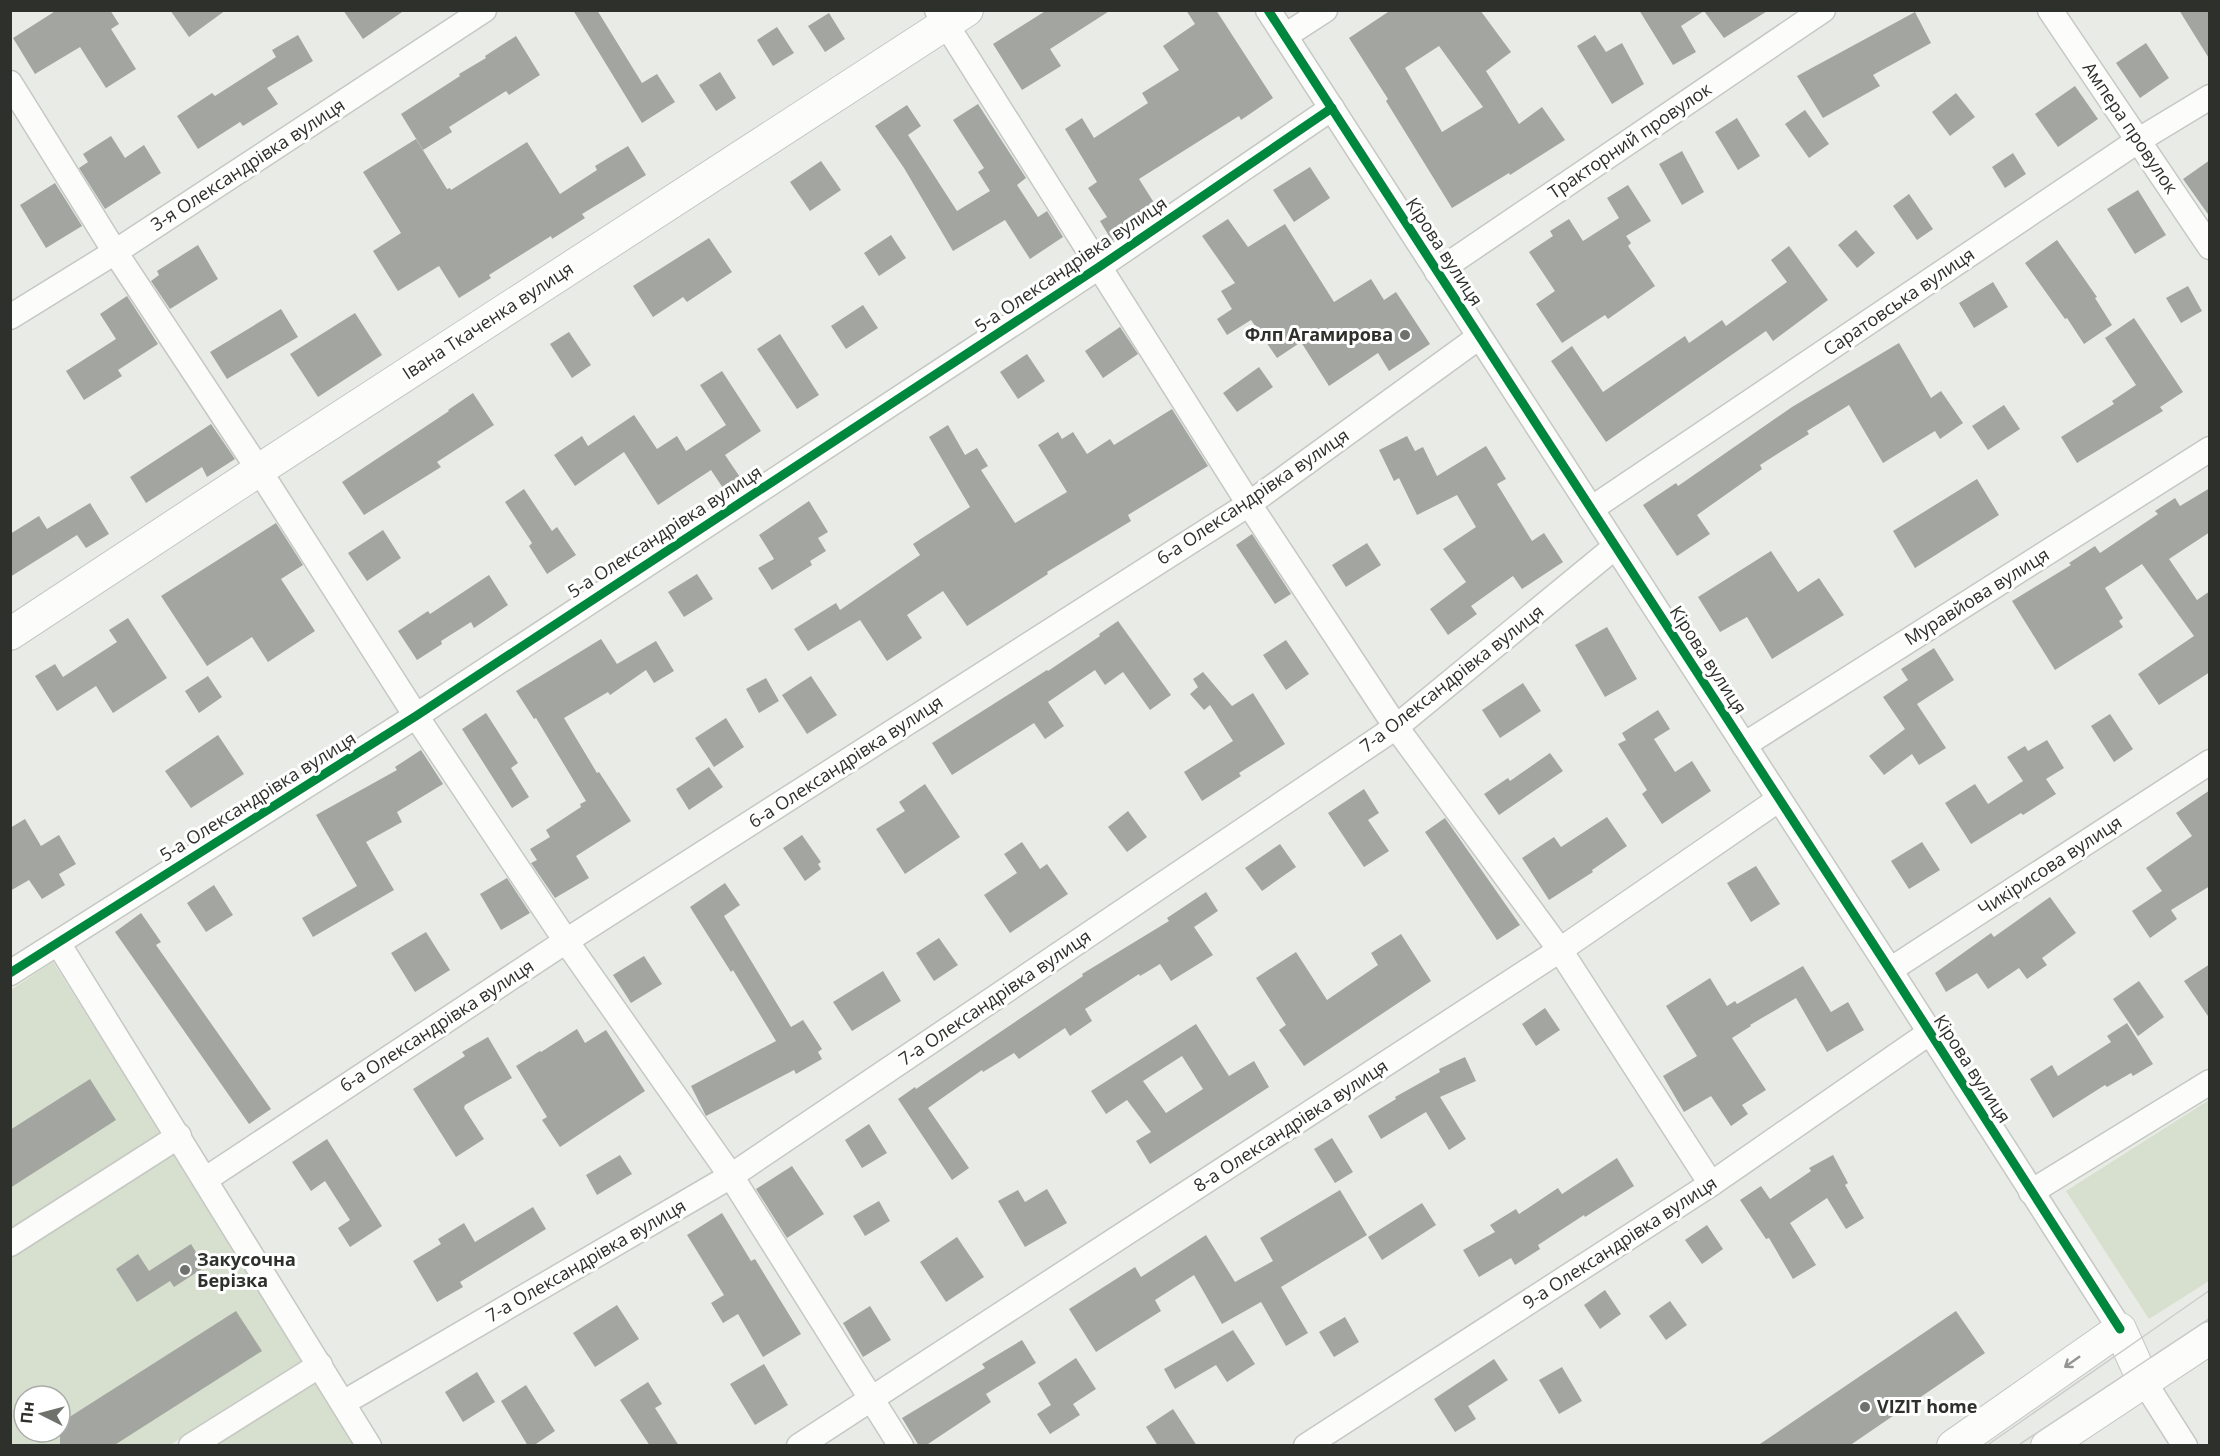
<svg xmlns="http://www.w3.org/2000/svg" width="2220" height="1456" viewBox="0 0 2220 1456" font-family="'Open Sans',sans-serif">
<rect width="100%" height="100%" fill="#e9ece6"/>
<g fill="#d7e0ce" fill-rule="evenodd">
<polygon points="53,962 164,1137 11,1235 11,990"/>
<polygon points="2209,1100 2209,1281 2149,1319 2066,1191"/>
<path d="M 172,1149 L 304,1362 L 170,1445 L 11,1446 L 11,1252 ZM 24,1396 L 60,1396 L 60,1432 L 24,1432 Z"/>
<polygon points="314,1378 356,1446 208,1446"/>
</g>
<g fill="#a3a5a0" fill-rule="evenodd">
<polygon points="57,10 110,10 119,24 111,29 136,69 106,88 80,47 35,74 13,38"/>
<polygon points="170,10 226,10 189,37"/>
<polygon points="343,10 405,10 363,39"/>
<polygon points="573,10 597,10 642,83 657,74 675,102 642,123"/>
<polygon points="1047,10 1111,10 1050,49 1061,66 1022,90 993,44"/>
<polygon points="1186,10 1216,10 1273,98 1241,120 1239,116 1139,179 1158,209 1112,241 1100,221 1107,217 1088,188 1097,182 1065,129 1082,118 1094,138 1148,103 1142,93 1179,70 1163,46 1195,24"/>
<path d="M 1391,10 L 1480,10 L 1511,52 L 1486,71 L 1519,124 L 1542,107 L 1565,140 L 1510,175 L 1509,173 L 1452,208 L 1386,101 L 1388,99 L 1349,38 ZM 1439,46 L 1483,107 L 1442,132 L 1405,68 Z"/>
<polygon points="1639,10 1769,10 1724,38 1704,11 1681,26 1696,52 1673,65"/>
<polygon points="2179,10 2210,10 2210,60"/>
<polygon points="1915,12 1931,43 1873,75 1880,86 1823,118 1797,76"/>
<polygon points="829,13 845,39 825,52 808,26"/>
<polygon points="777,27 794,53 773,66 757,40"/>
<polygon points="298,35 313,61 267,88 278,104 243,126 240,122 198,149 177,116 212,93 215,96 276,57 272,50"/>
<polygon points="1595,35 1606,52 1622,43 1644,84 1612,104 1577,46"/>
<polygon points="516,36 540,75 509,95 506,91 449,127 452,132 423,150 401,114 460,76 459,74 486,58 485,56"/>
<polygon points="2146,43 2169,78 2140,98 2116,63"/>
<polygon points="720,72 736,98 716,111 699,85"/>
<polygon points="2075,86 2098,119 2058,147 2035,114"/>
<polygon points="1956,93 1975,117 1950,136 1932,112"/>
<polygon points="978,104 1026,178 1017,185 1038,217 1047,211 1063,237 1030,259 1005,220 953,251 904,168 875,126 907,105 921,126 908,135 957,211 990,191 978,172 984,168 953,120"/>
<polygon points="1805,110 1829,144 1809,158 1785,124"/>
<polygon points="1737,118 1760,156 1738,170 1715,132"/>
<polygon points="111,136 125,158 144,145 161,173 105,209 79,168 88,162 83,154"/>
<polygon points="416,139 447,189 450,188 451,190 527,142 560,194 597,170 595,166 628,146 646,175 582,214 585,218 552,239 551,236 489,275 491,278 459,298 439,266 398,291 373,251 401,233 363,172"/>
<polygon points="1682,151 1704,192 1682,205 1659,164"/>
<polygon points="2013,153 2026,174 2005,188 1992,167"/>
<polygon points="2210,160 2210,217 2183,179"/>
<polygon points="821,161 841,190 810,211 790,182"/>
<polygon points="1310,167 1330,198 1294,222 1273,190"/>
<polygon points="55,183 82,226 46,248 20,205"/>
<polygon points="1628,185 1651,221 1626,236 1631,243 1628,246 1655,286 1608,319 1605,315 1562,343 1536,304 1555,291 1529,252 1553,236 1550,231 1569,219 1583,241 1619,218 1607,198"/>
<polygon points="2138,190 2166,235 2135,254 2107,209"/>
<polygon points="1909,194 1933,229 1917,240 1893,206"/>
<polygon points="1228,219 1248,247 1285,224 1334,302 1371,279 1384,300 1396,292 1430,344 1389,371 1378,353 1329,386 1301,342 1277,358 1251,320 1227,335 1217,319 1232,309 1221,291 1235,283 1202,236"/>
<polygon points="1856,230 1875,253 1857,268 1838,245"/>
<polygon points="891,235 906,258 879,276 864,253"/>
<polygon points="709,238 732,272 687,302 683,297 653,317 633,286"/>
<polygon points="2057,240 2097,297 2095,298 2112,325 2084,344 2067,318 2065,319 2025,263"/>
<polygon points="198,245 218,279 170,309 151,281 159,275 157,271"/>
<polygon points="1789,246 1828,300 1773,341 1766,331 1606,442 1551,361 1572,346 1603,392 1685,336 1689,343 1722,320 1726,326 1787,282 1771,260"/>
<polygon points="1993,282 2008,307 1974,328 1959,303"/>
<polygon points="2188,286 2202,311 2181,323 2166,298"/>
<polygon points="127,296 158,344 118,370 122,376 84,400 66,371 116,339 100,314"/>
<polygon points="863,305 878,328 846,349 831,326"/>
<polygon points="281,309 298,337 227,379 210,352"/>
<polygon points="355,313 382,355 318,397 290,354"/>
<polygon points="2134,318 2183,392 2160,407 2163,411 2077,463 2061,437 2114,404 2112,401 2136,385 2105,338"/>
<polygon points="1120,327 1138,354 1103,378 1085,351"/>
<polygon points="569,332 591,365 572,378 550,344"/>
<polygon points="780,334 819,395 797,409 757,349"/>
<polygon points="1899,343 1931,398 1941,391 1963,423 1940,439 1935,431 1883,463 1849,405 1807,431 1809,434 1760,465 1762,469 1697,515 1710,534 1677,556 1643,505 1676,483 1678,486 1792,407"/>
<polygon points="1027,354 1045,381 1018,399 1000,372"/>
<polygon points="1259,367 1273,387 1237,412 1223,393"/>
<polygon points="722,371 761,431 725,455 744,483 727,494 711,470 658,505 624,452 575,486 554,455 582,436 588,446 634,415 657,449 677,436 686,451 726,425 700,385"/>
<polygon points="473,393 494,425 437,462 441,467 364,515 342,482 449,411 448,410"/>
<polygon points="2004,405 2020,429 1988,450 1972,426"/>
<polygon points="1172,409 1208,466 1128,515 1131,521 1047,572 1048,574 967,626 943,591 907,615 922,638 887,661 860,620 808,651 794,629 836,603 840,610 920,555 913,544 970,507 929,437 948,425 965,455 977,448 988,466 981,470 1015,523 1067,492 1038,445 1058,432 1062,439 1073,432 1087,454 1110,439 1114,445"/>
<polygon points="211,424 235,459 207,477 202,467 146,503 130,477"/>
<polygon points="1407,436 1415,451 1423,447 1437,476 1486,446 1506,479 1497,484 1532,541 1544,533 1563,562 1522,589 1513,576 1471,606 1477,614 1448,635 1430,609 1466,582 1443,549 1476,527 1457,495 1417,515 1399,478 1394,481 1379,450"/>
<polygon points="1977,479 1999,515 1915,568 1893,531"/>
<polygon points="2210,488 2210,532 2169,559 2197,600 2210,591 2210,672 2159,705 2138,674 2194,636 2142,564 2105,588 2123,618 2119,621 2123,627 2055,670 2012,601 2071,565 2069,563 2095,546 2100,553 2158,514 2155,511 2175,498 2180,506"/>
<polygon points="524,489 552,531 557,527 576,555 547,574 529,546 532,543 505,502"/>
<polygon points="809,501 828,532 818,538 826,551 810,561 812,565 772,590 758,568 774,559 759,535"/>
<polygon points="90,503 109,534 86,548 77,535 10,577 10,534 39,516 47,529"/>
<polygon points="276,523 303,565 281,579 315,631 268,662 252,637 207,666 161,596"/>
<polygon points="383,530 401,558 367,581 348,553"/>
<polygon points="1252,534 1291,594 1275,604 1236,545"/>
<polygon points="1367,543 1381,565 1346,587 1332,565"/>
<polygon points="1771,551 1798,592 1819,578 1844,615 1772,659 1747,617 1720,632 1698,597"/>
<polygon points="697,574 713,599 684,617 668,592"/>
<polygon points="489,575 508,605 474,628 471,622 441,641 442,644 417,660 398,631 428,611 430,614"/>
<polygon points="128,618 167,678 113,713 96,686 57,711 35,676 55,664 63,677 117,642 109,630"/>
<polygon points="1118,621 1171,695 1150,710 1123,672 1105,685 1095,670 1048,702 1064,726 1045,739 1034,723 952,775 932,743 1047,670 1048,671 1100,636 1099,634"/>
<polygon points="1607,627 1637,679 1605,697 1575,645"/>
<polygon points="601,639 617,664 656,641 674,671 654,683 646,670 610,695 608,692 564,718 597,773 599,772 631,821 576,856 589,878 555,898 531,863 537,860 530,849 550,837 546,830 581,807 580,804 586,801 536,718 534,719 516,691"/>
<polygon points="1286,640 1309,674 1286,690 1263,655"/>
<polygon points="1934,648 1954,680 1917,704 1946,748 1919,765 1912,754 1884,775 1869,756 1905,729 1883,697 1908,680 1901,669"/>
<polygon points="1203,672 1232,706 1253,693 1285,744 1239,773 1241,776 1202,801 1184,772 1233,741 1210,705 1204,710 1190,694 1198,687 1193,679"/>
<polygon points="208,676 222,697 199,713 185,691"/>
<polygon points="811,676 837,715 807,734 782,695"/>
<polygon points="766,678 779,701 759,713 746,689"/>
<polygon points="1523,683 1541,711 1500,738 1482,710"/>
<polygon points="1658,710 1670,729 1654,739 1675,772 1692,761 1711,791 1662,824 1642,794 1647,790 1618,744 1626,740 1622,733"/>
<polygon points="486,713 518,763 511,768 529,797 512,808 462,729"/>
<polygon points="2110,714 2133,749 2114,762 2091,726"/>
<polygon points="726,718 744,747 714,767 695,738"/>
<polygon points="218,735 244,774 191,808 165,771"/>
<polygon points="2047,740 2064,768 2046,779 2056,794 2023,815 2021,813 1971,844 1945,803 1975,784 1988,804 2023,781 2007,757 2025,746 2028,751"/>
<polygon points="421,750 443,784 397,812 402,822 366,842 394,890 313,937 302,918 357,886 316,815 397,770 395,767"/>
<polygon points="1550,753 1563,771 1499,815 1484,794 1508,778 1510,781"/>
<polygon points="709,767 723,787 689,810 676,789"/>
<polygon points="925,784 960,837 905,874 876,829 905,811 899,802"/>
<polygon points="1364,789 1379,813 1368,820 1389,851 1364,867 1328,813"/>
<polygon points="2210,790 2210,886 2171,910 2177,919 2150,938 2132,911 2162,891 2146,868 2192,836 2176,813"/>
<polygon points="1128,811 1147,837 1127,852 1108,827"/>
<polygon points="1607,817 1627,846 1592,870 1593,872 1549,900 1522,858 1554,837 1561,847"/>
<polygon points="1445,818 1520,925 1497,940 1425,832"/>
<polygon points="25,819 41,846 59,835 76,864 59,874 65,885 42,899 29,880 10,891 10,828"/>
<polygon points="802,835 821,862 818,864 821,869 805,881 783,848"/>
<polygon points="1022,842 1040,869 1047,864 1068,894 1010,933 984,895 1017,873 1004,854"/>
<polygon points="1922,842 1940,870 1909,889 1891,861"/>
<polygon points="1280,844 1296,867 1262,891 1245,868"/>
<polygon points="1756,866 1780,904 1751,922 1727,883"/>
<polygon points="507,878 530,913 501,930 480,894"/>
<polygon points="725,883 740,905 724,916 791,1027 803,1020 822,1049 818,1052 822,1059 796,1074 794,1070 706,1116 691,1086 776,1041 733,970 731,972 690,907"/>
<polygon points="214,885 233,915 206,932 187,903"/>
<polygon points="1206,892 1218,911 1194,927 1213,955 1171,981 1160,964 1140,976 1139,974 1085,1009 1092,1021 1070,1036 1065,1028 1019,1059 1014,1053 983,1072 982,1070 928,1108 969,1168 952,1180 898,1099 915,1087 916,1089 1083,976 1082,974 1169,921 1167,918"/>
<polygon points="2050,897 2076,933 2042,958 2047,965 2027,979 2019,968 1988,989 1977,973 1946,992 1935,973 1991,933 1994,937"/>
<polygon points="141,913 161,942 156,945 271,1109 249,1124 115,932"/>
<polygon points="426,932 450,970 415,992 391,953"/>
<polygon points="1401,934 1431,981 1304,1066 1279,1030 1286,1025 1256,978 1296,952 1327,1000 1378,965 1371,953"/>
<polygon points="939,938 958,965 934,981 916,953"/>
<polygon points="644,956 662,984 631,1003 613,975"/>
<polygon points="2210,964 2210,1019 2184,981"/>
<polygon points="1803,966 1831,1012 1848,1002 1864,1030 1827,1052 1796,998 1750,1025 1751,1026 1732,1038 1766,1090 1742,1105 1748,1114 1731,1126 1711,1096 1684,1112 1663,1076 1697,1056 1666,1006 1710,978 1727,1006 1735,1001 1737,1004"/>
<polygon points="883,971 901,1001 852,1031 833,1002"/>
<polygon points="2139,981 2164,1017 2138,1036 2113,999"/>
<polygon points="1545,1008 1560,1030 1536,1046 1522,1024"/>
<polygon points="2127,1023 2153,1064 2133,1076 2131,1073 2107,1087 2105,1085 2053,1118 2030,1079 2052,1065 2058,1076 2111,1042 2107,1036"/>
<path d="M 1196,1024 L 1229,1076 L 1254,1061 L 1269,1087 L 1150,1164 L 1136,1141 L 1151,1132 L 1127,1100 L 1106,1114 L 1091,1091 ZM 1182,1056 L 1203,1089 L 1166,1113 L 1143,1081 Z"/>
<polygon points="577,1029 585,1043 606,1030 645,1091 560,1147 542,1120 547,1117 516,1066 540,1051 541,1052"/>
<polygon points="488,1037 512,1078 465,1105 464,1108 484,1139 456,1157 413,1089 465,1056 462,1052"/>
<polygon points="1465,1057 1476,1081 1440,1097 1466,1139 1449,1150 1426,1112 1381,1139 1368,1116 1396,1099 1395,1097 1440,1072 1439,1069"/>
<polygon points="90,1079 116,1120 10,1188 10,1130"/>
<polygon points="869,1124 887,1153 862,1168 845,1140"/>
<polygon points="1332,1138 1353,1172 1335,1183 1314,1149"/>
<polygon points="327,1139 382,1226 350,1247 338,1228 350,1220 325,1181 311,1191 292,1162"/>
<polygon points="620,1155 632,1174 597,1195 586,1175"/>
<polygon points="1833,1155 1848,1183 1845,1185 1864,1218 1846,1229 1827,1198 1790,1223 1816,1265 1793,1279 1769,1238 1766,1239 1740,1200 1761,1186 1770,1199 1811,1171 1809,1168"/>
<polygon points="1617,1158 1634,1186 1585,1217 1584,1215 1538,1245 1540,1249 1515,1265 1511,1258 1479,1277 1463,1250 1495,1232 1490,1225 1516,1209 1519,1214 1558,1188 1562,1194"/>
<polygon points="792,1166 824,1214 787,1238 756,1189"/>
<polygon points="1047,1189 1067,1223 1025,1247 998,1201 1018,1190 1025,1202"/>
<polygon points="1340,1190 1367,1235 1281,1287 1308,1333 1286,1346 1261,1302 1222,1324 1194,1275 1155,1300 1161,1311 1096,1352 1069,1309 1135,1267 1141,1277 1206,1235 1235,1282 1273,1261 1260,1238"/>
<polygon points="879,1201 890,1221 865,1236 853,1216"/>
<polygon points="1422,1203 1436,1225 1382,1260 1368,1237"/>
<polygon points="533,1207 546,1229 460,1282 463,1287 437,1302 413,1261 441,1244 438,1239 464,1223 475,1242"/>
<polygon points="722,1213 751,1261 755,1259 801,1334 763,1357 738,1314 723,1323 711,1303 724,1295 687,1235"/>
<polygon points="1707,1225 1723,1249 1702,1264 1685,1240"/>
<polygon points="957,1237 984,1277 946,1302 920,1262"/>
<polygon points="191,1244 205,1267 174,1287 170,1281 137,1302 116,1269 138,1254 149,1271"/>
<polygon points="1605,1290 1621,1314 1600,1329 1584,1305"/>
<polygon points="1670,1301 1687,1325 1666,1340 1649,1316"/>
<polygon points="617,1305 639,1339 595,1367 573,1333"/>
<polygon points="870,1306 891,1340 863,1357 843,1323"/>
<polygon points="236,1311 262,1351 113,1446 60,1446 60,1423"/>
<polygon points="1956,1311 1985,1353 1849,1446 1757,1446"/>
<polygon points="1345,1317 1359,1342 1334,1357 1319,1332"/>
<polygon points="1233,1330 1255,1364 1227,1382 1216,1365 1175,1389 1164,1369"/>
<polygon points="1022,1340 1036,1363 986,1394 991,1402 925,1446 919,1446 902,1418 985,1368 982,1364"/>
<polygon points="1076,1358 1096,1389 1073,1404 1080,1415 1050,1434 1037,1414 1051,1405 1038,1383"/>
<polygon points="1494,1359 1508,1380 1468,1406 1476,1419 1455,1432 1434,1399"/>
<polygon points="764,1364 788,1405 755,1425 730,1384"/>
<polygon points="1562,1367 1582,1401 1559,1414 1539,1380"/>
<polygon points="477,1372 495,1402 463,1422 445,1392"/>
<polygon points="648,1382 662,1404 655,1408 679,1446 650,1446 620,1400"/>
<polygon points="526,1385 555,1431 533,1446 528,1446 501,1401"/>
<polygon points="1173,1409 1197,1446 1158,1446 1146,1427"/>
</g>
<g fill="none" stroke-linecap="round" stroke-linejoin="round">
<defs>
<g id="minor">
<polyline points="937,10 1249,504 1396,727 1560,950 1711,1184"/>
<polyline points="1268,10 1890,970 2120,1329"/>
<polyline points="2050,10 2210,247"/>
<polyline points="1285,36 1325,10"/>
<polyline points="10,83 115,252 259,470 416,716 566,941 731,1176 901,1446"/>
<polyline points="1437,272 1823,10"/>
<polyline points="10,317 115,252 484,10"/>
<polyline points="1591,509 2139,140 2210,97"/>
<polyline points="1744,745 2210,449"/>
<polyline points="58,943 369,1446"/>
<polyline points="1890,970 2210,762"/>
<polyline points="10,973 416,716 1099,267 1332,108"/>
<polyline points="206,1179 566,941 1249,504 1479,337"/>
<polyline points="2031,1192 2210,1082"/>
<polyline points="10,1244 179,1136"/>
<polyline points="2143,1380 2185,1446"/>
<polyline points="343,1403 731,1176 1396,727 1615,547"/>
<polyline points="191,1446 320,1365"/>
<polyline points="799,1446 1560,950 1778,800"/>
<polyline points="1306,1446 1711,1184 1929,1033"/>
</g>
<g id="major">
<polyline points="10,634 259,470 967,10"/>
<polyline points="1953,1446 2120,1329 2143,1380"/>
<polyline points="2047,1446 2210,1338"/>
</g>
</defs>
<use href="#minor" stroke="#c5c8c3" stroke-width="27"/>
<use href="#major" stroke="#c5c8c3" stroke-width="34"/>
<use href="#minor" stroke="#fcfcfb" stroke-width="24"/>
<use href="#major" stroke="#fcfcfb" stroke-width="32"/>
<g stroke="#cccdcb" stroke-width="1.5">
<polyline points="1986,1446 2210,1290"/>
<polyline points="2017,1446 2210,1318"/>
</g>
<defs>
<g id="cycleway">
<polyline points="1268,10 1890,970 2120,1329"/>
<polyline points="10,973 416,716 1099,267 1332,108"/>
</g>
</defs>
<use href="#cycleway" stroke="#fff" stroke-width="13"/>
<use href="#cycleway" stroke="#00873e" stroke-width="9"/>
</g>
<defs><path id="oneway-shaft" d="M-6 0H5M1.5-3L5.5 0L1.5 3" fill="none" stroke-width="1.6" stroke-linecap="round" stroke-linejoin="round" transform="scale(1.5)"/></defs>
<use stroke="#959693" href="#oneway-shaft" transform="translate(2072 1362) rotate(145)"/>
<g fill="#6f726c" stroke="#fff" stroke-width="2">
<circle cx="1405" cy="335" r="6"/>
<circle cx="185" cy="1270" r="6"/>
<circle cx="1865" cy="1407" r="6"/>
</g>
<g text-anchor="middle" stroke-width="6" stroke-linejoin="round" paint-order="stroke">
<g font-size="18" fill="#2e302b" stroke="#fff">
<text transform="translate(2130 128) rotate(56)" y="6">Ампера провулок</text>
<text transform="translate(1630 141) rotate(-34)" y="6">Тракторний провулок</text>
<text transform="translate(248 165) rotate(-33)" y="6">3-я Олександрівка вулиця</text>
<text transform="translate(1444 252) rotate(57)" y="6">Кірова вулиця</text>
<text transform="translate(1071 265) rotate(-34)" y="6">5-а Олександрівка вулиця</text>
<text transform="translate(1899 302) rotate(-34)" y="6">Саратовська вулиця</text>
<text transform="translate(488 321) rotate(-33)" y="6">Івана Ткаченка вулиця</text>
<text transform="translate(1253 497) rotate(-34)" y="6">6-а Олександрівка вулиця</text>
<text transform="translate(665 532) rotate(-33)" y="6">5-а Олександрівка вулиця</text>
<text transform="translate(1977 597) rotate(-32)" y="6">Муравйова вулиця</text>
<text transform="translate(1708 660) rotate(57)" y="6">Кірова вулиця</text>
<text transform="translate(1452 679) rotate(-38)" y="6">7-а Олександрівка вулиця</text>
<text transform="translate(846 762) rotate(-33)" y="6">6-а Олександрівка вулиця</text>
<text transform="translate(258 797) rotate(-32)" y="6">5-а Олександрівка вулиця</text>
<text transform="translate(2050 866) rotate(-33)" y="6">Чикірисова вулиця</text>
<text transform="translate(995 998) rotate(-34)" y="6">7-а Олександрівка вулиця</text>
<text transform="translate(437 1026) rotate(-33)" y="6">6-а Олександрівка вулиця</text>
<text transform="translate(1972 1069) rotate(57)" y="6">Кірова вулиця</text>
<text transform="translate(1291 1126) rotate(-33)" y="6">8-а Олександрівка вулиця</text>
<text transform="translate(1620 1243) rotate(-33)" y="6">9-а Олександрівка вулиця</text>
<text transform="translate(586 1261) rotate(-30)" y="6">7-а Олександрівка вулиця</text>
</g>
<g font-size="18" font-weight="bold" fill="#2e302b" stroke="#fff" text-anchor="start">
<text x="1393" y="341" text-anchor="end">Флп Агамирова</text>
<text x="197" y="1266">Закусочна<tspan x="197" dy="21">Берізка</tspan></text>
<text x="1877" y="1413">VIZIT home</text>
</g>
</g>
<rect width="2220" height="1456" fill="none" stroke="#2e302b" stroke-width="24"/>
<g transform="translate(42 1414) rotate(276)"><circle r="28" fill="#ffffff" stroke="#abacaa" stroke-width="1.5"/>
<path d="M0-4.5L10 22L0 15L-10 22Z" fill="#6f726c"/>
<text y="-9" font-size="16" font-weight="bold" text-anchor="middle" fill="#2e302b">Пн</text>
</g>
</svg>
